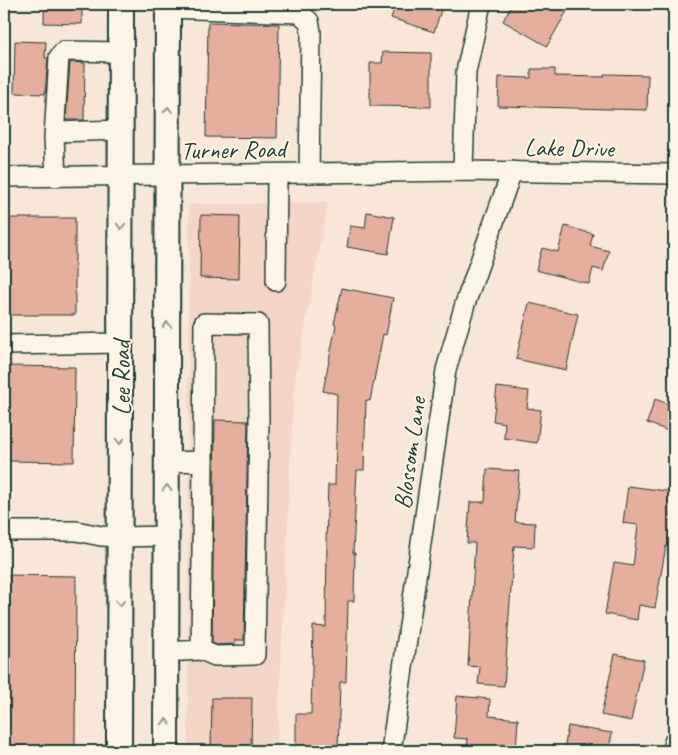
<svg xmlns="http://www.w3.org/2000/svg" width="678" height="755" viewBox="0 0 678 755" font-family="Caveat,sans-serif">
<rect width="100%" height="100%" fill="#f8e7d7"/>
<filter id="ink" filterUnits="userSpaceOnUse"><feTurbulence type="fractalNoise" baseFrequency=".02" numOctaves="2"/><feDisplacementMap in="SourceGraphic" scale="10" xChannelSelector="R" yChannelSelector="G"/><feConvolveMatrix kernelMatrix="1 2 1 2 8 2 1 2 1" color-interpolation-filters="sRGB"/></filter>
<g filter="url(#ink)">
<polygon fill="#f3d6c6" points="328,203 294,386 277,751 188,751 189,204"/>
<g fill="#e6ae9d" stroke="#1f3d34">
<polygon points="56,4 82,4 82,24 44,23 44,11"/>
<polygon points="396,4 443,4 434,32 391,18"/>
<polygon points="512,4 571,4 547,46 503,21"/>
<polygon points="208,22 279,24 277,138 206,137"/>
<polygon points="15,41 46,42 45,58 48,58 45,94 14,93"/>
<polygon points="383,52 431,53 431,107 370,106 370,63 382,63"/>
<polygon points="70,62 85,63 84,120 66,120"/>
<polygon points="531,69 555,69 555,76 604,77 604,74 648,75 647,110 498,106 499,77 531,78"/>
<polygon points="367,212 394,217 388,254 347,247 350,226 365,228"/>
<polygon points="201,215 240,216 239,279 200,278"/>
<rect x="4" y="218" width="71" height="97"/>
<polygon points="565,226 593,234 590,246 609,251 603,271 593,268 589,284 536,270 542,248 558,252"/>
<polygon points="342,288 393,298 386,335 383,334 370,401 366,400 364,470 357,470 353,553 355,553 354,601 348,601 346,682 340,682 338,750 296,750 296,714 311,714 313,626 326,627 327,541 326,541 328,485 335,485 337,394 323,391 336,325 334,324"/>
<polygon points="529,303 578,314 566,370 516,359"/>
<polygon points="4,366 75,367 74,462 4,461"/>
<polygon points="497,387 529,391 527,408 541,410 537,443 504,438 505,423 493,421"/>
<polygon points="655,399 674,406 674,433 647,423"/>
<polygon points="215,420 248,421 244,640 235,640 235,644 217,645 212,643"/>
<polygon points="487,469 519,471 515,522 535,523 534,547 514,546 504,686 478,684 480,667 468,666 475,543 467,543 470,502 485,502"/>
<polygon points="628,486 674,492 674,513 670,547 666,546 655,608 639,605 637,620 605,614 614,563 633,566 638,525 623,523"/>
<polygon points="4,575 76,576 75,747 4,746"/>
<polygon points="615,654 644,660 631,721 601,715"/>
<polygon points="457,696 490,699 489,716 518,719 516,751 467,751 468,739 454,738"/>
<polygon points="212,698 252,698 251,751 211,751"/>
<polygon points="568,726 612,733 609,751 564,751"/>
</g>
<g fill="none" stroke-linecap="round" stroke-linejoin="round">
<defs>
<g id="minor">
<polyline points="168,8 299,13 309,21 311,32 309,173"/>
<polyline points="55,132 122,130"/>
<polyline points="463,171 466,72 481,4"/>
<polyline points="4,177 463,171 674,174"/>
<polyline points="56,177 54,137 59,57 64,51 121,52"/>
<polyline points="276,281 277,174"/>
<polyline points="4,345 121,343"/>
<polyline points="4,531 76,531 101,536 120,537 167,536"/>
<polyline points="201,650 215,656 255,655 259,422 258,324 204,323 203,461"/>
<polyline points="166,652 201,650 203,461 167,462"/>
<polyline points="391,751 446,370 465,304 512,171"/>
<polyline points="672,751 674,742"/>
</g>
<g id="major">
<polyline points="119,751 121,4"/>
<polyline points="166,751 168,4"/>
</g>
</defs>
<use href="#minor" stroke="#1f3d34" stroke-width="22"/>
<use href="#major" stroke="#1f3d34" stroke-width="28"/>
<use href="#minor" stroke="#fcf5e5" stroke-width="19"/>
<use href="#major" stroke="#fcf5e5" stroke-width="24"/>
</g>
<defs><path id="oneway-chevron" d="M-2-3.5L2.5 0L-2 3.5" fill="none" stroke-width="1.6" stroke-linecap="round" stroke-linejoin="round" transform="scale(1.25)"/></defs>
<g stroke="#8e998c">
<use href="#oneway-chevron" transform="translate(168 110) rotate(-90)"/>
<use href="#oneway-chevron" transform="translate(121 226) rotate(90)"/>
<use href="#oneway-chevron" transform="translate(167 325) rotate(-90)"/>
<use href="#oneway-chevron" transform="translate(120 441) rotate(90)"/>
<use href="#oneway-chevron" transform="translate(167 488) rotate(-90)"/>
<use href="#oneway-chevron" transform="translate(120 603) rotate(90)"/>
<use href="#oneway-chevron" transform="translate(166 722) rotate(-90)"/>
</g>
</g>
<g text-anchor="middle" stroke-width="4" stroke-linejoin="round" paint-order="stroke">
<g font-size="25" fill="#1f3d34" stroke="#fcf5e5">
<text transform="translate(569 147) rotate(1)" y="9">Lake Drive</text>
<text transform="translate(233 149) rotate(-1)" y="9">Turner Road</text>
<text transform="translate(121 378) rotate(-90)" y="9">Lee Road</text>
<text transform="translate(409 453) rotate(-82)" y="9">Blossom Lane</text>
</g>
</g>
<rect width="678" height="755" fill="none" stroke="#fcf5e5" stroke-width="20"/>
<rect x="10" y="10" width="658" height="735" fill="none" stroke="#1f3d34" stroke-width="2" filter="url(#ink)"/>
</svg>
